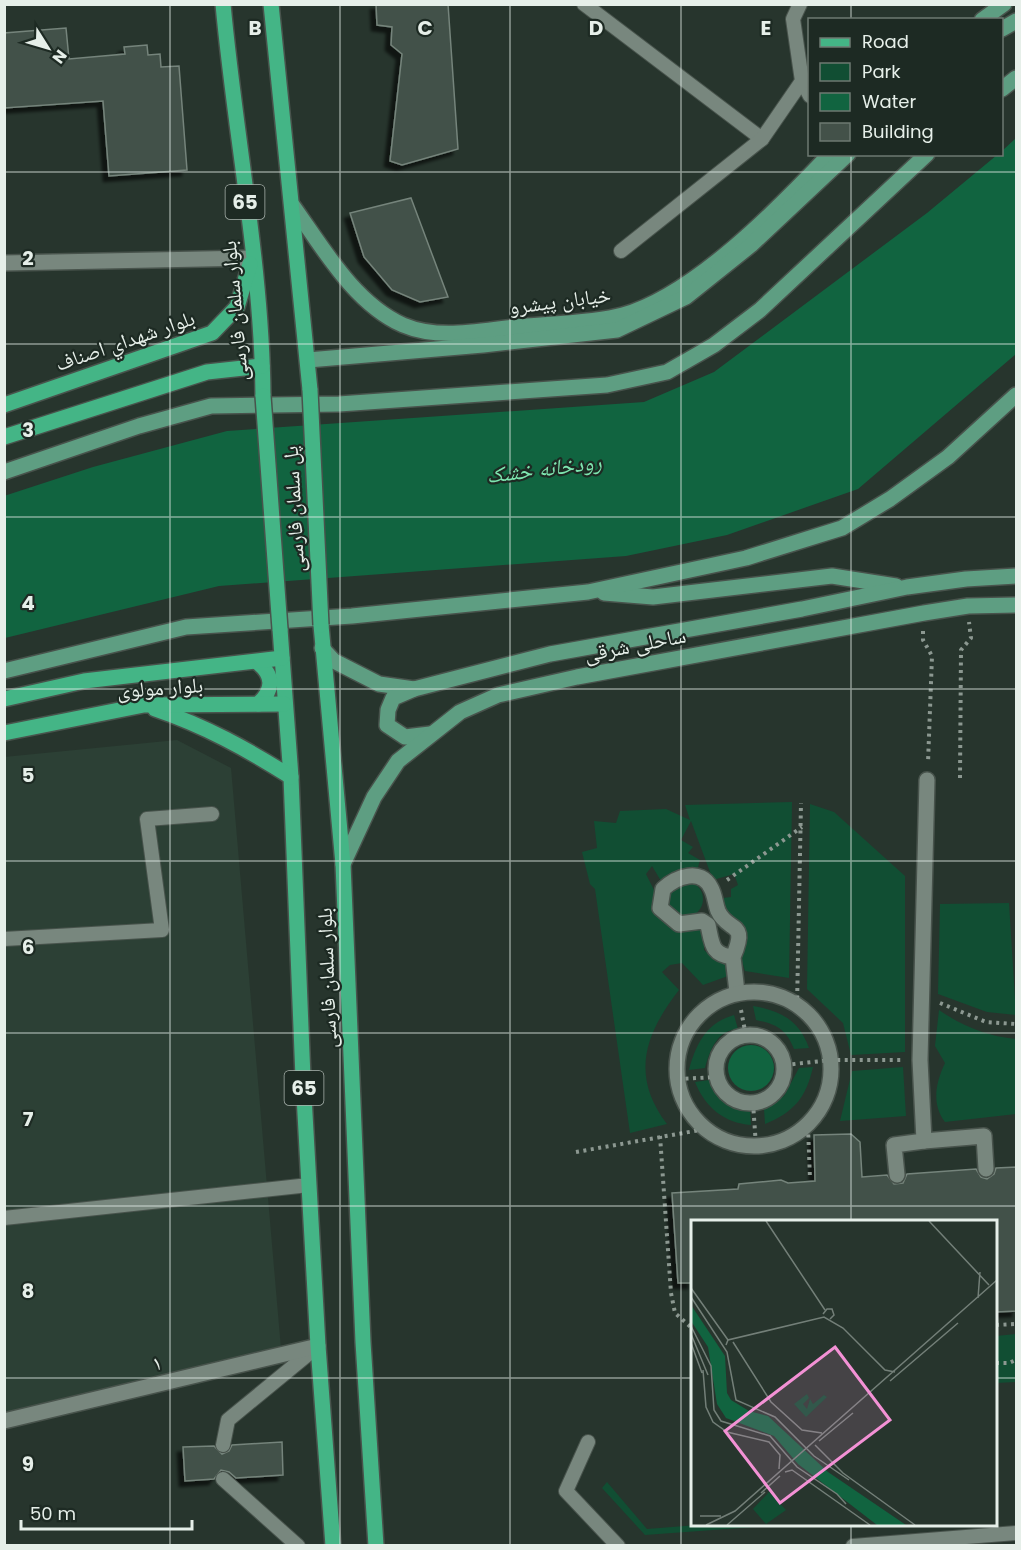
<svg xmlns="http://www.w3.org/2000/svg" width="1021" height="1550" viewBox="0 0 1021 1550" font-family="Poppins,'Noto Naskh Arabic',sans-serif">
<defs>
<filter id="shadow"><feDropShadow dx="-5.5" dy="5.5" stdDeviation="1.5" flood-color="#0009"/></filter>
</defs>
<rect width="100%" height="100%" fill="#27352d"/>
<polygon fill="#2c4035" points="177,740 231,768 281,1349 4,1413 4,757"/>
<g fill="#114e33">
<path d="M 792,802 L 789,978 L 745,971 L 723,898 L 731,897 L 731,889 L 738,885 L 734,874 L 713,880 L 691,821 L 681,840 L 693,847 L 688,853 L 700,860 L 697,871 L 683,869 L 661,881 L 652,866 L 646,874 L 655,892 L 654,908 C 667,925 677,933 698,927 L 704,932 L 704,950 L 715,960 L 725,962 L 728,976 L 703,985 L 682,963 L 670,965 L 662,972 L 679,990 C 645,1034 630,1075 667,1124 L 630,1133 L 595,889 L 590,884 L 582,852 L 597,848 L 594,821 L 616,823 L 620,811 L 666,809 L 690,820 L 685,805 Z"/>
<polygon points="810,804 834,812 905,876 905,1052 851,1055 843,1023 807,989"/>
<circle cx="685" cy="899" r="18"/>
<polygon points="1009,903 1016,1015 987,1012 938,994 940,904"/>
<path d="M 753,1006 C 781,1011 799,1020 809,1048 L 794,1049 C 786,1029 776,1024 756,1020 Z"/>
<path d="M 939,1010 C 964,1027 987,1036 1016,1039 L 1016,1114 L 945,1122 C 931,1104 936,1082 945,1063 L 935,1046 Z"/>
<path d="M 734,1015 L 738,1029 C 717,1030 710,1050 705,1068 L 689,1070 C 696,1044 706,1023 734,1015 Z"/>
<path d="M 813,1067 C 806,1098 794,1112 765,1124 L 764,1109 L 784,1096 L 799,1068 Z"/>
<polygon points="903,1067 906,1116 840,1121 852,1071"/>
<path d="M 709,1080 C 721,1097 730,1105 750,1108 L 751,1125 C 724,1123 705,1107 695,1082 Z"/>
<polygon points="1016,1334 1016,1382 996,1383 996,1336"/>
<polygon points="607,1482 647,1529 710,1524 780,1525 645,1535 602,1488"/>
</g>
<g fill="#116440">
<polygon points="1016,138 1016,354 858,489 727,535 626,556 219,586 5,638 4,496 93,467 227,431 644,402 714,372 927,213 997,155 1002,154 1002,151"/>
<circle cx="751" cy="1068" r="23"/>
</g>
<g fill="#435149" stroke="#75847b" stroke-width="1.5" filter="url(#shadow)">
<polygon points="376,4 448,4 458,149 402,165 390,161 402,54 391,45 392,27 377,25"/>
<polygon points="66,28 69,59 125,54 124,47 147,45 148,55 160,54 161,67 179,66 187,170 109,176 103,101 4,108 4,33"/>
<polygon points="411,198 448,297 420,302 392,290 364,257 350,213"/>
<polygon points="851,1134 860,1142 862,1177 887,1175 894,1184 903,1183 907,1174 976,1169 981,1177 987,1179 994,1174 996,1168 1017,1167 1017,1311 996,1312 996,1221 693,1221 693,1283 678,1283 672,1193 738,1189 739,1184 781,1180 788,1183 815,1181 814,1135"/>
<polygon points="282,1442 283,1475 236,1478 229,1472 221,1470 214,1479 185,1481 183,1447 214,1446 222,1454 229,1451 232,1445"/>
</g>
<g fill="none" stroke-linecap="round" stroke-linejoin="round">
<defs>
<g id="lane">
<polyline points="584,4 762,139"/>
<polyline points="802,81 810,96"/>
<polyline points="621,251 762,139 802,81 793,19 800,4"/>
<polyline points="4,939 162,930 147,819 212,814"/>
<polyline points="4,1218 309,1185"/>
<polyline points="588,1442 566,1491 618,1546"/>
<polyline points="223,1445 228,1420 318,1346"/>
<polyline points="223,1479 298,1546"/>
<polyline points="853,1546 1016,1533"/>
</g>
<g id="street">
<polyline points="4,263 252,258"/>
<path d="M 733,957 C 749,920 728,933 718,911 C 715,903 715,895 711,888 C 701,867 676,877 663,889 L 660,908 L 679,924 L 702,921 L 708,925 C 712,943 711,955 733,957 L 737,992"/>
<circle cx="754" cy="1069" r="77"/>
<circle cx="750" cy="1069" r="34"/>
<polyline points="924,1141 984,1136 986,1169"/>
<polyline points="897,1175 894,1145 924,1141 920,1060 927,780"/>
<polyline points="4,1421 318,1346"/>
</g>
<g id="secondary">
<polyline points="982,20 1004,4"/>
<polyline points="1002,29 1016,21"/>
<polyline points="1002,89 1016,78"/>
<path d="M 293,206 C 323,248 354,303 403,325 C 438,340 478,331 515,327 C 546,324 595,323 623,315 C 694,295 779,208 830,154"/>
<polyline points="308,360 483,345 617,330 686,297 751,245 848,154"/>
<polyline points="4,472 139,426 211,406 339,404 607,385 667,372 714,345 760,310 927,154"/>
<polyline points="604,593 653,597 832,576 896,586"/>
<polyline points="322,648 334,661 379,684 414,689 550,654 802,609 907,587 966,579 1016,576"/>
<polyline points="4,671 186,627 352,616 588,592 746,558 842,528 890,499 948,457 1016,395"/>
<polyline points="414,689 393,698 388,710 387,725 405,737 430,734"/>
<polyline points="343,864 374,797 398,761 460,712 498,695 577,677 924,613 968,606 1016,605"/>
</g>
<g id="primary">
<path d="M 223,4 C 235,135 262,266 263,396"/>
<polyline points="271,4 310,390"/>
<polyline points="4,405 212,333 237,307 250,264"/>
<polyline points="4,437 207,372 262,366"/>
<polyline points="321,625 343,864 363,1342 376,1546"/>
<polyline points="280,629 291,777 303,1078 318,1346 333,1546"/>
<path d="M 257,662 C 274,675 274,690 258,704"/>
<polyline points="4,699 84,681 282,658"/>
<path d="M 155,709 C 205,726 247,749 291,777"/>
<polyline points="4,733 144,705 284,704"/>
</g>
</defs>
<use href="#lane" stroke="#48534c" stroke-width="16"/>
<use href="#street" stroke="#48534c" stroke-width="18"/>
<use href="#secondary" stroke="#48534c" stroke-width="18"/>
<use href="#primary" stroke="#48534c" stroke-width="18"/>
<g stroke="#8c9891" stroke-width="4" stroke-dasharray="3 4.5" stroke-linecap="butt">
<polyline points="923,631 923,640 932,656 928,763"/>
<polyline points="960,778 961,650 971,638 969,622"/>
<polyline points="727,880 802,827"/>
<polyline points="940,1003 986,1022 1016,1024"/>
<polyline points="797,1006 801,803"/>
<polyline points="741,1010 746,1036"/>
<polyline points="785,1065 831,1060 901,1060"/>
<polyline points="678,1079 718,1077"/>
<polyline points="753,1103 756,1146"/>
<polyline points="808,1127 810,1179"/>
<polyline points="660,1136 671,1293 675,1313 692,1328"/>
<polyline points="576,1152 706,1129"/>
<polyline points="996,1325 1016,1324"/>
<polyline points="996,1363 1009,1363 1016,1360"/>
</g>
<use href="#lane" stroke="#78877e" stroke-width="14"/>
<use href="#street" stroke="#78877e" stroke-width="15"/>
<use href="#secondary" stroke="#5e9e82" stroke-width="15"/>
<use href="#primary" stroke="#44b586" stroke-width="15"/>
<defs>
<g id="primary-bridge">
<polyline points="310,390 321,625"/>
<polyline points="263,396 280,629"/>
</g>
</defs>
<use href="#primary-bridge" stroke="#48534c" stroke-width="18" stroke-linecap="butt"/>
<use href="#primary-bridge" stroke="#44b586" stroke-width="15"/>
</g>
<path fill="none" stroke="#e6efe9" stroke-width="1.5" stroke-opacity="0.55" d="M 170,4 L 170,1546M 340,4 L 340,1546M 510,4 L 510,1546M 681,4 L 681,1546M 851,4 L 851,20M 851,154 L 851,1222M 4,172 L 1016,172M 4,344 L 1016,344M 4,517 L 1016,517M 4,689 L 1016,689M 4,861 L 1016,861M 4,1033 L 1016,1033M 4,1206 L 1016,1206M 4,1378 L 692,1378M 996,1378 L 1016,1378M 851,1524 L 851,1546"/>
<g text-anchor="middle" stroke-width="4.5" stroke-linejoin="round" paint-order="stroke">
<g fill="#1d2a23" stroke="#aab4ae" stroke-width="1.5">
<rect x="225.5" y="185" width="39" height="34" rx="4.5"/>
<rect x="284.5" y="1071" width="39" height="34" rx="4.5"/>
</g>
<g font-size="20" font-weight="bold" fill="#e6efe9">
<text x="245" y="209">65</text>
<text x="304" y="1095">65</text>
</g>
<g font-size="21" fill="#e6efe9" stroke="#1d2a23">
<text transform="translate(560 301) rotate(-7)" y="7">خیابان پیشرو</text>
<text transform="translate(235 311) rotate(-95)" y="7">بلوار سلمان فارسی</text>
<text transform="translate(125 341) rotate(-19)" y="7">بلوار شهداي اصناف</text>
<text transform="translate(294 509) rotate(-93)" y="7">پل سلمان فارسی</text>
<text transform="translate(635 645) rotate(-11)" y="7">ساحلی شرقی</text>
<text transform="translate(160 688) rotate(-4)" y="7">بلوار مولوی</text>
<text transform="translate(327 978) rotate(-92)" y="7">بلوار سلمان فارسی</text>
<text transform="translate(157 1363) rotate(-13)" y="7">۱</text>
</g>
<g font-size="22" font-style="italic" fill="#7ee6b0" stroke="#1d2a23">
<text transform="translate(544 468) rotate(-7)" y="8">رودخانه خشک</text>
</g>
</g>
<g transform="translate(691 1220)">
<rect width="306" height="306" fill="#27352d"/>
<path d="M 116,174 L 118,178 L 112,184 L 116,189 L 119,179 L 122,184 L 133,175 L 136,177 L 115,197 L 103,184 ZM 78,272 L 95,290 L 75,304 L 62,289 Z" fill="#114e33"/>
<path d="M 0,85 L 34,136 L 36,173 L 40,180 L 58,191 L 77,196 L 137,252 L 215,305 L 186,305 L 107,244 L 83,216 L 35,198 L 26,184 L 17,127 L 0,101 Z" fill="#116440"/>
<path fill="none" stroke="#737f78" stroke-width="1.5" d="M 75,1 L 134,90M 238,1 L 298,65M 0,68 L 37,120M 0,77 L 36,132 L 45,180 L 84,197 L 123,236 L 158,260M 287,78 L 289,52M 132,94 L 136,89 L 141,89 L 143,95 L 139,99M 0,106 L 20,146 L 23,190 L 30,201 L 79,216 L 106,247 L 146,274 L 155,284M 0,114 L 17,155M 42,122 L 80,182 L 111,210 L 131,213M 0,123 L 11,153M 35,125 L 37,120 L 133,97 L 152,108 L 194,150 L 204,152M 12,150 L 15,187 L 22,202 L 36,212 L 78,222 L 89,235 L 88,249M 199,161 L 267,103M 128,221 L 162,193M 124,225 L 152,253 L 224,305M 94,252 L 101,250 L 179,305M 70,273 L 89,256M 9,296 L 30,296M 15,305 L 44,291 L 306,60M 36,305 L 74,272"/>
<path fill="#f391d5" fill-opacity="0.15" stroke="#f391d5" stroke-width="3" d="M 144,127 L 199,200 L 89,283 L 34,211 Z"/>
<rect width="306" height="306" fill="none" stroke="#e6efe9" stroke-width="3"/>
</g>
<g font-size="20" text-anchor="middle" font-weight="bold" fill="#e6efe9" stroke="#1d2a23" stroke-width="4.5" stroke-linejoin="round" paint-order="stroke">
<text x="255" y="35">B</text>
<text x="425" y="35">C</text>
<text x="596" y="35">D</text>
<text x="766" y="35">E</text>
<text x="28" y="265">2</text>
<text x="28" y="437">3</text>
<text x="28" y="610">4</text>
<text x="28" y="782">5</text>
<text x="28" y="954">6</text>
<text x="28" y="1126">7</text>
<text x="28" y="1298">8</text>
<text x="28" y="1471">9</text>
</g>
<rect width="1021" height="1550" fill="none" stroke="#e6efe9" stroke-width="12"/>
<rect x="808" y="18" width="195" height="138" fill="#1d2a23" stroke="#6d7972" stroke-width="1.5"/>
<rect x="820" y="38" width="30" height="9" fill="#44b586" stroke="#6d7972" stroke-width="1.5"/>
<text x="862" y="48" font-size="18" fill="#e6efe9">Road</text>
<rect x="820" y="63" width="30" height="18" fill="#114e33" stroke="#6d7972" stroke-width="1.5"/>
<text x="862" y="78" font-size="18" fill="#e6efe9">Park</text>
<rect x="820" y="93" width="30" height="18" fill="#116440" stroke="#6d7972" stroke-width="1.5"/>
<text x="862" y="108" font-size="18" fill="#e6efe9">Water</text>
<rect x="820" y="123" width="30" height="18" fill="#435149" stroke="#6d7972" stroke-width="1.5"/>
<text x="862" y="138" font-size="18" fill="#e6efe9">Building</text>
<g transform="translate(48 48) rotate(127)" stroke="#1d2a23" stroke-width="4.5" paint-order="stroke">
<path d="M0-4.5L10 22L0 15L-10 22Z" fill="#e6efe9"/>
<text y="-9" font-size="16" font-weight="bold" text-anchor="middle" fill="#e6efe9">N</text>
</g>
<path d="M21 1520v9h171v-9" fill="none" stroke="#e6efe9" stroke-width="3"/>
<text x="30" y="1520" font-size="18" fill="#e6efe9" stroke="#1d2a23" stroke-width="4.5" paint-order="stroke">50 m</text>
</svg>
